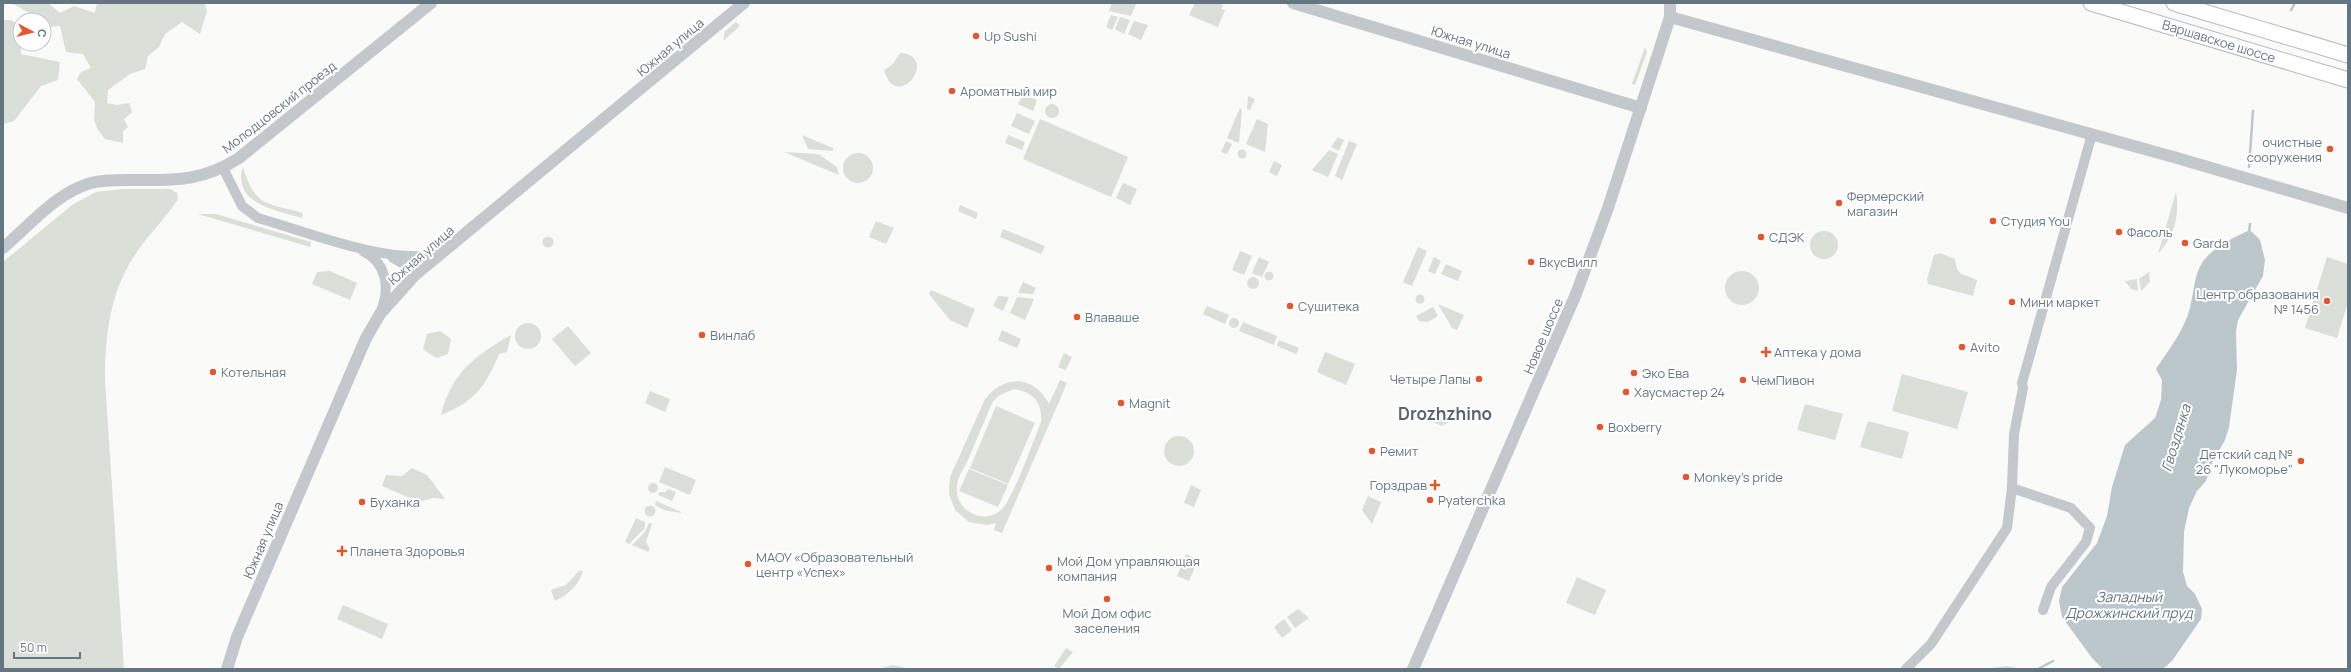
<svg xmlns="http://www.w3.org/2000/svg" width="2351" height="672" viewBox="0 0 2351 672" font-family="Manrope,sans-serif">
<rect width="100%" height="100%" fill="#fafaf8"/>
<g fill="#dadfd7" fill-rule="evenodd">
<path d="M 11,3 L 48,3 L 60,13 L 74,6 L 95,13 L 97,3 L 205,3 L 207,11 L 200,34 L 182,22 L 165,34 L 159,47 L 148,56 L 145,69 L 130,74 L 108,90 L 107,103 L 117,105 L 129,103 L 132,112 L 124,119 L 128,127 L 123,131 L 123,143 L 105,139 L 98,130 L 94,120 L 95,102 L 77,79 L 81,72 L 91,68 L 83,54 L 66,52 L 60,26 L 49,27 L 44,23 L 44,20 C 41,20 18,6 11,3 Z"/>
<polygon points="1112,3 1133,3 1136,4 1131,16 1109,11"/>
<polygon points="1195,3 1217,3 1223,5 1221,9 1225,10 1218,27 1189,15"/>
<polygon points="1111,15 1118,17 1112,30 1106,27"/>
<polygon points="1120,17 1130,20 1124,34 1115,29"/>
<polygon points="3,20 11,20 20,27 21,54 60,62 58,80 41,86 14,121 3,124"/>
<polygon points="1134,21 1148,25 1141,40 1128,34"/>
<polygon points="736,22 740,26 723,41 725,31"/>
<polygon points="1645,47 1647,52 1635,85 1632,84"/>
<path d="M 900,53 C 941,55 897,115 884,70 L 893,64 Z"/>
<polygon points="1023,94 1037,100 1033,111 1018,104"/>
<polygon points="1248,96 1255,99 1250,110 1247,109"/>
<circle cx="1052" cy="111" r="7"/>
<polygon points="1240,108 1242,110 1239,143 1227,138"/>
<polygon points="1017,113 1035,121 1029,134 1011,126"/>
<polygon points="1040,119 1128,157 1111,197 1023,159"/>
<polygon points="1257,119 1268,124 1265,152 1246,144"/>
<polygon points="802,135 833,148 833,151 808,149"/>
<polygon points="1008,135 1025,142 1022,150 1005,143"/>
<polygon points="1338,137 1344,140 1339,151 1331,147"/>
<polygon points="1226,141 1232,144 1227,154 1221,152"/>
<polygon points="1349,141 1357,144 1342,180 1335,176"/>
<circle cx="1242" cy="154" r="4.5"/>
<polygon points="1329,150 1338,154 1328,177 1312,170"/>
<polygon points="784,152 818,154 837,167 839,175"/>
<circle cx="858" cy="168" r="15"/>
<polygon points="1274,161 1282,165 1277,176 1269,172"/>
<path d="M 243,167 C 255,207 266,203 303,213 L 302,218 C 276,210 232,204 243,167 Z"/>
<polygon points="1123,183 1137,189 1130,205 1116,198"/>
<path d="M 122,189 L 170,189 L 177,193 L 178,199 C 166,218 149,234 137,252 C 110,290 105,335 105,380 L 124,669 L 3,669 L 3,262 L 72,205 L 96,192 Z"/>
<path d="M 2176,192 C 2180,216 2174,236 2158,254 Z"/>
<polygon points="960,205 978,213 976,219 958,211"/>
<polygon points="198,214 216,214 311,242 310,247"/>
<polygon points="876,221 894,228 886,244 869,237"/>
<polygon points="1003,229 1045,246 1041,254 1000,237"/>
<circle cx="1824" cy="245" r="14"/>
<circle cx="548" cy="242" r="5.5"/>
<polygon points="1418,247 1427,251 1412,286 1403,282"/>
<polygon points="1240,251 1252,256 1244,275 1232,270"/>
<path d="M 1940,253 L 1955,259 C 1958,278 1961,272 1977,280 L 1973,296 L 1928,284 L 1927,279 L 1934,255 Z"/>
<polygon points="1259,257 1269,262 1262,277 1252,273"/>
<polygon points="1434,257 1441,261 1435,274 1428,271"/>
<polygon points="2327,257 2348,264 2348,302 2337,338 2305,328"/>
<polygon points="1446,264 1462,271 1458,281 1441,274"/>
<polygon points="330,271 357,283 350,300 312,284 317,272"/>
<circle cx="1742" cy="288" r="17"/>
<circle cx="1269" cy="276" r="4.5"/>
<polygon points="2149,272 2150,282 2141,291 2139,279"/>
<circle cx="1253" cy="283" r="6"/>
<polygon points="2137,279 2138,291 2131,289 2125,281"/>
<polygon points="1023,282 1036,288 1033,294 1018,293"/>
<polygon points="931,290 975,309 967,328 950,320 929,294"/>
<circle cx="1420" cy="299" r="4.5"/>
<polygon points="998,296 1009,297 1003,311 993,306"/>
<polygon points="1017,297 1034,299 1025,320 1010,313"/>
<polygon points="1438,304 1464,315 1457,330 1452,328"/>
<polygon points="1207,306 1229,315 1225,324 1203,314"/>
<polygon points="1433,307 1438,316 1428,322 1419,321 1416,316"/>
<circle cx="1234" cy="323" r="5"/>
<polygon points="1243,322 1277,336 1274,345 1239,331"/>
<circle cx="528" cy="336" r="13"/>
<polygon points="568,326 591,353 575,366 552,339"/>
<polygon points="1002,330 1021,339 1017,348 998,340"/>
<polygon points="440,331 451,339 448,354 436,358 423,349 427,334"/>
<path d="M 511,335 L 507,352 L 499,354 C 486,386 474,402 441,415 C 452,372 475,356 511,335 Z"/>
<polygon points="1279,340 1299,348 1296,354 1277,346"/>
<polygon points="1325,352 1355,364 1346,385 1317,372"/>
<polygon points="1064,353 1072,357 1066,370 1058,367"/>
<polygon points="1902,374 1968,392 1957,429 1892,411"/>
<path d="M 1060,380 L 1067,383 L 1002,533 L 994,530 L 996,523 L 987,525 L 969,522 L 955,510 L 949,494 L 950,477 L 985,399 C 1005,374 1034,375 1049,404 ZM 1014,389 C 1033,392 1043,403 1041,422 C 1031,447 1019,482 1006,504 C 990,529 953,513 957,485 C 958,477 964,468 968,460 C 976,441 984,422 992,403 L 998,396 Z"/>
<polygon points="650,391 670,399 665,412 645,403"/>
<polygon points="1805,404 1843,414 1835,440 1797,430"/>
<polygon points="996,406 1035,423 1008,484 970,468"/>
<polygon points="1434,407 1458,417 1442,426 1428,420"/>
<polygon points="1868,421 1909,432 1902,459 1860,447"/>
<circle cx="1179" cy="451" r="15"/>
<polygon points="665,467 696,480 690,495 659,482"/>
<polygon points="412,468 427,475 445,499 433,498 419,502 382,486 386,475 402,476"/>
<polygon points="969,469 1008,485 998,507 959,491"/>
<circle cx="653" cy="488" r="5"/>
<polygon points="1191,485 1201,490 1194,507 1184,503"/>
<polygon points="668,489 676,492 672,501 658,495 659,492 665,492"/>
<polygon points="1368,496 1381,502 1372,524 1362,510"/>
<polygon points="656,501 681,512 681,513 664,510 655,505"/>
<circle cx="650" cy="511" r="5.5"/>
<polygon points="636,518 645,522 645,528 629,544 625,542"/>
<polygon points="649,523 652,524 646,542 650,549 648,552 632,545 645,532"/>
<polygon points="1186,554 1198,560 1189,581 1177,576"/>
<path d="M 579,571 L 583,571 C 579,585 568,595 555,601 L 551,590 L 566,585 Z"/>
<polygon points="1577,577 1606,590 1595,615 1566,603"/>
<polygon points="343,605 388,624 382,639 337,619"/>
<polygon points="1298,609 1309,618 1295,628 1287,617"/>
<polygon points="1284,619 1292,630 1282,638 1274,627"/>
<polygon points="1066,648 1073,652 1059,669 1054,666"/>
<polygon points="893,665 910,669 878,669"/>
<polygon points="2007,666 2022,669 1980,669 1981,669"/>
</g>
<path fill="#bbc7cb" d="M 2250,230 L 2260,240 L 2265,260 L 2263,276 L 2238,320 L 2236,331 L 2237,370 L 2229,427 L 2225,440 L 2213,461 L 2206,481 L 2197,491 L 2189,508 L 2184,532 L 2183,572 L 2187,586 L 2195,594 L 2202,609 L 2201,619 L 2172,661 L 2163,669 L 2103,669 L 2092,658 L 2062,617 L 2059,601 L 2062,587 L 2097,543 L 2107,516 L 2112,487 L 2125,445 L 2155,418 L 2161,400 L 2162,380 L 2156,369 C 2166,354 2178,338 2185,322 C 2193,305 2192,288 2198,271 C 2206,250 2230,239 2250,230 Z"/>
<g fill="none" stroke-linecap="round" stroke-linejoin="round">
<g stroke="#bbc7cb" stroke-width="2.5">
<polyline points="2291,10 2295,3"/>
<polyline points="2249,167 2253,111"/>
<polyline points="2249,232 2250,224"/>
<polyline points="2038,669 2053,661"/>
</g>
<defs>
<g id="primary">
<polyline points="2091,3 2348,80"/>
<polyline points="2174,3 2348,55"/>
</g>
</defs>
<use href="#primary" stroke="#b5babe" stroke-width="17"/>
<g stroke="#c3c8cc" stroke-width="10">
<path d="M 223,168 L 242,206 L 258,218 C 314,234 382,263 440,255"/>
<path d="M 363,251 C 387,263 390,288 381,311"/>
<polyline points="393,258 405,265 415,275"/>
<polyline points="2012,488 2071,508 2090,528 2086,542 2051,587 2043,610"/>
<polyline points="1906,669 1931,644 2007,528 2012,488 2014,434 2023,388 2022,383 2092,134"/>
</g>
<g stroke="#c3c8cc" stroke-width="12">
<polyline points="1293,3 1641,108"/>
<polyline points="1670,17 2177,158 2348,208"/>
<path d="M 3,248 C 29,226 57,192 91,183 C 103,180 115,180 127,180 C 171,180 200,183 239,158 L 431,3"/>
<polyline points="227,669 237,637 366,338 380,314 415,275 744,3"/>
<polyline points="1413,669 1576,294 1608,208 1670,17 1670,3"/>
</g>
<use href="#primary" stroke="#fff" stroke-width="15"/>
</g>
<g fill="#e4572e" stroke="#fff" stroke-width="1.5">
<circle cx="976" cy="36" r="4"/>
<circle cx="952" cy="91" r="4"/>
<circle cx="2330" cy="149" r="4"/>
<circle cx="1839" cy="203" r="4"/>
<circle cx="1993" cy="221" r="4"/>
<circle cx="2119" cy="232" r="4"/>
<circle cx="1761" cy="237" r="4"/>
<circle cx="2185" cy="243" r="4"/>
<circle cx="1531" cy="262" r="4"/>
<circle cx="2327" cy="301" r="4"/>
<circle cx="2012" cy="302" r="4"/>
<circle cx="1290" cy="306" r="4"/>
<circle cx="1077" cy="317" r="4"/>
<circle cx="702" cy="335" r="4"/>
<circle cx="1962" cy="347" r="4"/>
<path d="M1764 346h4v4h4v4h-4v4h-4v-4h-4v-4h4z"/>
<circle cx="213" cy="372" r="4"/>
<circle cx="1634" cy="373" r="4"/>
<circle cx="1479" cy="379" r="4"/>
<circle cx="1743" cy="380" r="4"/>
<circle cx="1626" cy="392" r="4"/>
<circle cx="1121" cy="403" r="4"/>
<circle cx="1600" cy="427" r="4"/>
<circle cx="1372" cy="451" r="4"/>
<circle cx="2301" cy="461" r="4"/>
<circle cx="1686" cy="477" r="4"/>
<path d="M1433 479h4v4h4v4h-4v4h-4v-4h-4v-4h4z"/>
<circle cx="1430" cy="500" r="4"/>
<circle cx="362" cy="502" r="4"/>
<path d="M340 545h4v4h4v4h-4v4h-4v-4h-4v-4h4z"/>
<circle cx="748" cy="564" r="4"/>
<circle cx="1049" cy="568" r="4"/>
<circle cx="1107" cy="599" r="4"/>
</g>
<g text-anchor="middle" stroke-width="4" stroke-linejoin="round" paint-order="stroke">
<g font-size="13" fill="#657683" stroke="#fff" text-anchor="start">
<text x="984" y="41">Up Sushi</text>
<text x="960" y="96">Ароматный мир</text>
<text x="2322" y="147" text-anchor="end">очистные<tspan x="2322" dy="15">сооружения</tspan></text>
<text x="1847" y="201">Фермерский<tspan x="1847" dy="15">магазин</tspan></text>
<text x="2001" y="226">Студия You</text>
<text x="2127" y="237">Фасоль</text>
<text x="1769" y="242">СДЭК</text>
<text x="2193" y="248">Garda</text>
<text x="1539" y="267">ВкусВилл</text>
<text x="2319" y="299" text-anchor="end">Центр образования<tspan x="2319" dy="15">№ 1456</tspan></text>
<text x="2020" y="307">Мини маркет</text>
<text x="1298" y="311">Сушитека</text>
<text x="1085" y="322">Влаваше</text>
<text x="710" y="340">Винлаб</text>
<text x="1970" y="352">Avito</text>
<text x="1774" y="357">Аптека у дома</text>
<text x="221" y="377">Котельная</text>
<text x="1642" y="378">Эко Ева</text>
<text x="1471" y="384" text-anchor="end">Четыре Лапы</text>
<text x="1751" y="385">ЧемПивон</text>
<text x="1634" y="397">Хаусмастер 24</text>
<text x="1129" y="408">Magnit</text>
<text x="1608" y="432">Boxberry</text>
<text x="1380" y="456">Ремит</text>
<text x="2293" y="459" text-anchor="end">Детский сад №<tspan x="2293" dy="15">26 "Лукоморье"</tspan></text>
<text x="1694" y="482">Monkey’s pride</text>
<text x="1427" y="490" text-anchor="end">Горздрав</text>
<text x="1438" y="505">Pyaterchka</text>
<text x="370" y="507">Буханка</text>
<text x="350" y="556">Планета Здоровья</text>
<text x="756" y="562">МАОУ «Образовательный<tspan x="756" dy="15">центр «Успех»</tspan></text>
<text x="1057" y="566">Мой Дом управляющая<tspan x="1057" dy="15">компания</tspan></text>
<text x="1107" y="618" text-anchor="middle">Мой Дом офис<tspan x="1107" dy="15">заселения</tspan></text>
</g>
<g font-size="13" fill="#657683" stroke="#fff">
<text transform="translate(2219 41) rotate(17)" y="5">Варшавское шоссе</text>
<text transform="translate(1471 42) rotate(17)" y="5">Южная улица</text>
<text transform="translate(670 47) rotate(-40)" y="5">Южная улица</text>
<text transform="translate(279 107) rotate(-38)" y="5">Молодцовский проезд</text>
<text transform="translate(421 255) rotate(-41)" y="5">Южная улица</text>
<text transform="translate(1543 336) rotate(-67)" y="5">Новое шоссе</text>
<text transform="translate(263 540) rotate(-67)" y="5">Южная улица</text>
</g>
<g font-size="14" font-style="italic" fill="#60757c" stroke="#fff">
<text transform="translate(2176 438) rotate(-73)" y="5">Гвоздянка</text>
<text x="2129" y="602">Западный<tspan x="2129" dy="16">Дрожжинский пруд</tspan></text>
</g>
<g font-size="17" font-weight="bold" fill="#57646e" stroke="#fff">
<text x="1445" y="420">Drozhzhino</text>
</g>
</g>
<rect width="2351" height="672" fill="none" stroke="#657683" stroke-width="8"/>
<g transform="translate(32 32) rotate(97)"><circle r="19" fill="#ffffff" stroke="#c1c8cd"/>
<path d="M0-3L7 15L0 10L-7 15Z" fill="#e4572e"/>
<text y="-6" font-size="11" font-weight="bold" text-anchor="middle" fill="#657683">С</text>
</g>
<path d="M14 652v6h66v-6" fill="none" stroke="#657683" stroke-width="2"/>
<text x="20" y="652" font-size="12" fill="#657683" stroke="#ffffff" stroke-width="3" paint-order="stroke">50 m</text>
</svg>
